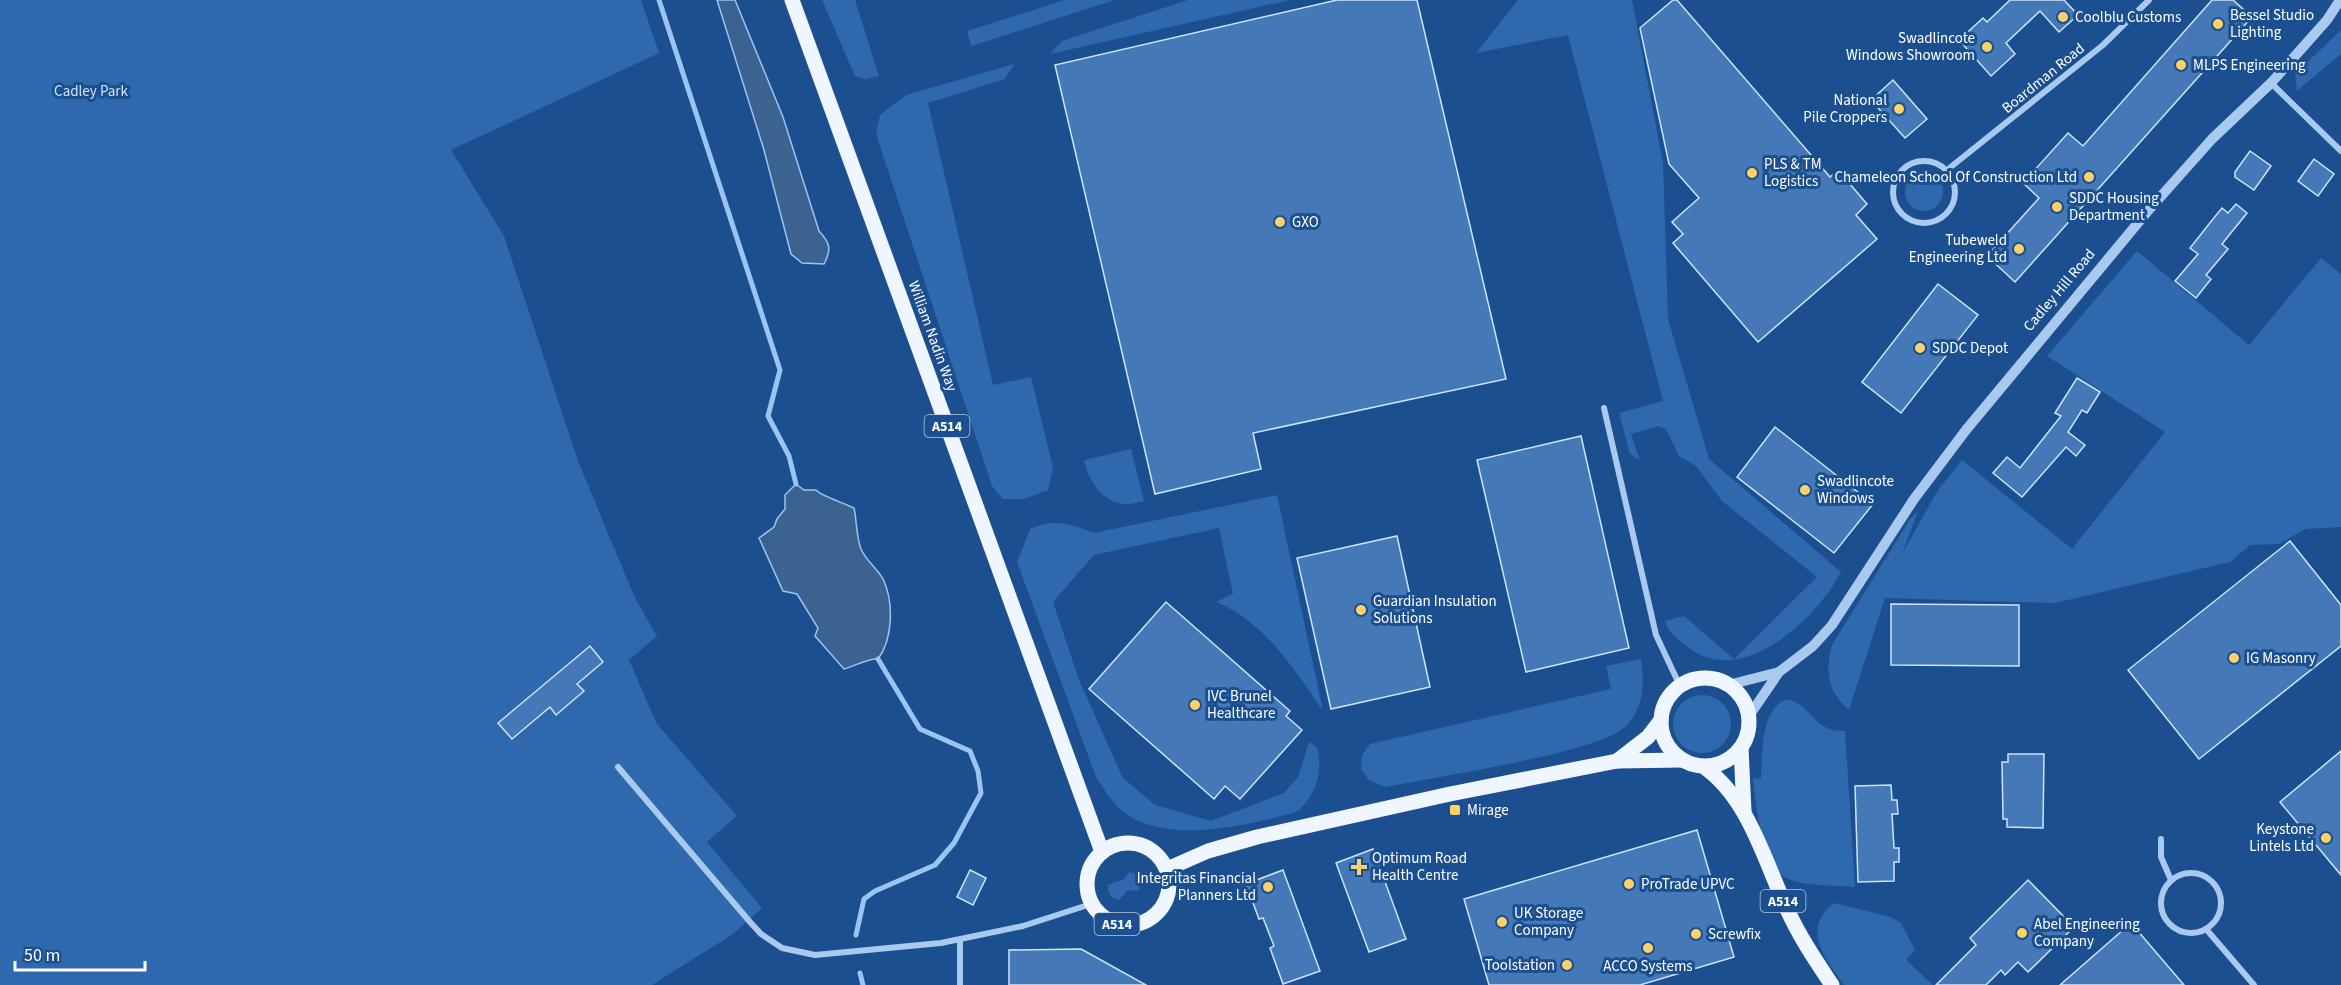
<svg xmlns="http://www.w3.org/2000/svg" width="2341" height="985" viewBox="0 0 2341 985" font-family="'Source Sans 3',sans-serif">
<rect width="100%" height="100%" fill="#1b4f8f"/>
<g fill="#2e69ad">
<polygon points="0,0 641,0 659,53 451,150 504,236 578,461 635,598 657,636 629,660 657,724 737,816 707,842 762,908 733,934 652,985 0,985"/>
<polygon points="822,0 855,0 879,76 866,79 855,76"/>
<polygon points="1065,0 1115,0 971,46 967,31"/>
<polygon points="1188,0 1290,0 1050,54 1062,41"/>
<path d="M 1518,0 L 1632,0 L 1663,163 L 1668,319 L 1709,459 L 1841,572 C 1817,618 1743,689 1689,648 C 1679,640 1668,633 1665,621 L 1684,616 L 1734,659 L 1817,577 L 1722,501 L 1696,466 L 1679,456 L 1666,429 L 1658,426 L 1631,434 L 1640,461 L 1630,454 L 1619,413 L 1663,401 L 1568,35 L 1476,53 Z"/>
<polygon points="2341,30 2341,54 2297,91 2295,74"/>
<polygon points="1014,64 1005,79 928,103 993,385 1031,377 1053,468 1048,490 1024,499 1003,499 992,486 876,134 880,115 906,95"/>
<circle cx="1924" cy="192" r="19"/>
<path d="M 2137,251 L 2249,345 L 2321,258 L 2341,274 L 2341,527 L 2305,529 L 2279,544 L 2250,545 L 2230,562 L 2055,603 L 1885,598 L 1849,710 C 1827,691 1825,672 1832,645 L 1910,519 L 1918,511 L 1902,554 L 1938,490 L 1962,460 L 2072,549 L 2165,432 L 2047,356 Z"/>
<path d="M 1131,449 L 1144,501 C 1138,502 1130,505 1124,504 C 1102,502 1088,480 1084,460 Z"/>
<path d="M 1277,495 L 1323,711 C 1293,668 1266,623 1216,602 L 1233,594 L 1219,528 L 1094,555 L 1053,602 L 1079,680 L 1123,778 L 1155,805 L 1211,821 L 1284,793 L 1298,777 L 1309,742 L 1317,747 C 1323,770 1317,794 1299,810 C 1293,814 1284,815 1277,817 C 1235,828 1178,839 1136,820 C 1117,811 1107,794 1096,777 L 1017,562 L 1030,529 C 1055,518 1070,524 1094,533 Z"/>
<path d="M 1641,659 C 1645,683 1644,709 1625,727 C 1598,753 1430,778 1385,787 L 1369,780 L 1361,769 L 1362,755 L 1370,744 L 1611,689 L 1606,666 Z"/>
<circle cx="1702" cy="724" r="29"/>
<path d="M 1785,700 C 1809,699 1812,733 1845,731 L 1855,887 C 1834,885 1806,887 1786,878 C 1763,866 1755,803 1753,779 L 1761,778 C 1762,755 1761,710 1785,700 Z"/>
<path d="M 1129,872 L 1135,874 L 1140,888 L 1138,891 L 1128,890 L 1119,900 C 1110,898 1108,894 1108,885 L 1124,879 Z"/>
<path d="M 1834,903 L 1891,917 L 1901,923 L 1915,950 L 1906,960 L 1933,985 L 1844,985 C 1826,958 1800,930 1834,903 Z"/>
</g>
<g fill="#3c6290" stroke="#9cc4f0" stroke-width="1.5">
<path d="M 717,0 L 735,0 L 783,117 L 819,231 C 830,243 832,249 824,264 L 802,263 L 791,254 L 764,150 Z"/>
<path d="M 796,484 L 804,490 L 816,490 C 821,496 844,503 854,508 C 857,521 856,536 861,549 C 866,561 877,568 883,579 C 894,602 893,639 878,659 C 868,658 855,666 844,669 L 815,636 L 818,628 L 797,594 L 783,591 L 759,538 L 774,527 L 777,519 L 785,509 L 785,495 Z"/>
</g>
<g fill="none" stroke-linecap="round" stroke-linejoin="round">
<g stroke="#9cc4f0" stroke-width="5">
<polyline points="659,0 780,370 768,416 789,456 796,484"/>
<polyline points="856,935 864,899 875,891 935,865 954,843 981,793 978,771 970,751 920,729 878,659"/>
<polyline points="860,973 863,985"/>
</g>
</g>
<g fill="#4478b7" stroke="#cfe3fa" stroke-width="1.5">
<polygon points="1337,0 1417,0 1506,379 1253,433 1261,469 1155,494 1055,65"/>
<polygon points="1673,0 1677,0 1830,177 1838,170 1867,204 1856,215 1877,239 1758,342 1673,243 1683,234 1672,222 1699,198 1669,164 1640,28"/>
<polygon points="2010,0 2064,0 2078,15 2059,32 2040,11 2006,43 2015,54 1991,76 1959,40 1983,18 1987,22"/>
<polygon points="2212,0 2233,0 2252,17 2015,282 1987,256 2039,198 2023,183 2068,133 2083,146"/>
<polygon points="1893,80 1927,119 1905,138 1871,100"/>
<polygon points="2250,151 2271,166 2254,190 2235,177 2235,172"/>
<polygon points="2314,159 2334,174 2318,196 2298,181"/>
<polygon points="2236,204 2247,213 2222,244 2228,249 2206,275 2211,279 2196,298 2175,281 2198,254 2190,248 2213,219 2222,208 2228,213"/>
<polygon points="1938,284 1978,315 1901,413 1862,382"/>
<polygon points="2077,378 2100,392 2087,413 2082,410 2068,432 2085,445 2076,456 2066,447 2022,497 1993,473 2007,457 2020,468 2061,416 2055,413"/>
<polygon points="1775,427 1873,504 1834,553 1737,477"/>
<polygon points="1581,436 1629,648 1526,672 1477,460"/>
<polygon points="1397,536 1430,687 1331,709 1297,558"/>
<polygon points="2290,541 2341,605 2341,646 2199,759 2128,670"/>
<polygon points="1166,602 1290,711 1286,716 1302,730 1240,799 1225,786 1214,799 1089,689"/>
<polygon points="1891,604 2019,605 2019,666 1891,665"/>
<polygon points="590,646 603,662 577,684 584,691 556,715 550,707 512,739 498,723"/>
<polygon points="2341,751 2341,875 2280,802"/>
<polygon points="2008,754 2044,754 2043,828 2007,827 2007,819 2003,819 2002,762 2008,762"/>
<polygon points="1891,785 1892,800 1897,800 1898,814 1892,814 1894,848 1899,848 1899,862 1894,862 1894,881 1858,882 1855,786"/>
<polygon points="1697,830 1734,957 1640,985 1489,985 1464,899"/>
<polygon points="1373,849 1406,939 1369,952 1336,863"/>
<polygon points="970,870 986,878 973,905 957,897"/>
<polygon points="1283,870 1320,971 1283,984 1270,948 1274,946 1263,918 1259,919 1246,884"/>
<polygon points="2028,880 2074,927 2028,972 2018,962 2005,975 2001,970 1986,985 1936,985 1976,945 1970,938"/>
<polygon points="2131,923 2184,985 2060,985"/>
<polygon points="1081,949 1146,985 1009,985 1009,950"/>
</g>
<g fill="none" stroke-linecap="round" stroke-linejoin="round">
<g stroke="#a9c9ee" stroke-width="6">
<polyline points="2271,83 2341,151"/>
<circle cx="1924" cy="192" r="31"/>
<polyline points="1947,170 2103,45 2149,0"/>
<polyline points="1604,408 1656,635 1680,686"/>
<polyline points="618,767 750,922 761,934 782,948 815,955 941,943 1023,926 1091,904"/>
<polyline points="2161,839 2161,857 2171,880"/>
<circle cx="2191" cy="903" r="30"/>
<polyline points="2206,929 2254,985"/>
<polyline points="960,985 960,940"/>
</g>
<g stroke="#a9c9ee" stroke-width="10">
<polyline points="1728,685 1779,672"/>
<polyline points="1749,716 1779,672 1813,646 1832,625 1914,499 1966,430 2147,212 2212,139 2271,83 2327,20 2340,0"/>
</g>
<g stroke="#f0f6ff" stroke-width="15">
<polyline points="792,0 1102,852"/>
<circle cx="1705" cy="722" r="44"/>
<polyline points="1741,748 1744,811"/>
<polyline points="1617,761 1648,737 1661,720"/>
<path d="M 1704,767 C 1749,799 1764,860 1787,909 C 1799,936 1816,961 1832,985"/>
<circle cx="1128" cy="884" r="41"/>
<polyline points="1167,869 1208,851 1257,837 1450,794 1617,761 1682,760"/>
</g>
</g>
<g fill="#ffd166" stroke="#1b4f8f" stroke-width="2">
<circle cx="2063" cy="17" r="6"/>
<circle cx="2218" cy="24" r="6"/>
<circle cx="1987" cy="47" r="6"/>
<circle cx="2181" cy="65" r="6"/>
<circle cx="1899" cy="109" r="6"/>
<circle cx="1752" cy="173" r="6"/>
<circle cx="2089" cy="177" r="6"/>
<circle cx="2057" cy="207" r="6"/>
<circle cx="1280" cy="222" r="6"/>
<circle cx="2019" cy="249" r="6"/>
<circle cx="1920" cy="348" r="6"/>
<circle cx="1805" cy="490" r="6"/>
<circle cx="1361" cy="610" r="6"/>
<circle cx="2234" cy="658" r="6"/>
<circle cx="1195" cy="705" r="6"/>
<rect x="1449" y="804" width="12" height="12" rx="3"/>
<circle cx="2326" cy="838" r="6"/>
<path d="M1356 858h6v6h6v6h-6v6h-6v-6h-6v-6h6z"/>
<circle cx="1629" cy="884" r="6"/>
<circle cx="1268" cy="887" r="6"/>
<circle cx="1502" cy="922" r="6"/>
<circle cx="2022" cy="933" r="6"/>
<circle cx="1696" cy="934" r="6"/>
<circle cx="1648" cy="948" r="6"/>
<circle cx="1567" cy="965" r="6"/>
</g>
<g text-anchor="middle" stroke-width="6" stroke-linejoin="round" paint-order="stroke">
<g fill="#1b4f8f" stroke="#bbcadd" stroke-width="1.5">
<rect x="924.5" y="415" width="45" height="22" rx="4.5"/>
<rect x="1760.5" y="890" width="45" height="22" rx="4.5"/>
<rect x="1094.5" y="913" width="45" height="22" rx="4.5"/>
</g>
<g font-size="14" font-weight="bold" fill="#fff">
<text x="947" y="431">A514</text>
<text x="1783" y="906">A514</text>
<text x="1117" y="929">A514</text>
</g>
<g font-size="15" fill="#fff" stroke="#1b4f8f" text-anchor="start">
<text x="2230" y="20">Bessel Studio<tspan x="2230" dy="17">Lighting</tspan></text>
<text x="2075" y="22">Coolblu Customs</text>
<text x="1975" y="43" text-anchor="end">Swadlincote<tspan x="1975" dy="17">Windows Showroom</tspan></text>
<text x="2193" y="70">MLPS Engineering</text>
<text x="1887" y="105" text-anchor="end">National<tspan x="1887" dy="17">Pile Croppers</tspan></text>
<text x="1764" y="169">PLS &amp; TM<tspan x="1764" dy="17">Logistics</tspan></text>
<text x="2077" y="182" text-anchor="end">Chameleon School Of Construction Ltd</text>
<text x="2069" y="203">SDDC Housing<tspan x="2069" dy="17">Department</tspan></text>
<text x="1292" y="227">GXO</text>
<text x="2007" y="245" text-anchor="end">Tubeweld<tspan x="2007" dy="17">Engineering Ltd</tspan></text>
<text x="1932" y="353">SDDC Depot</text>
<text x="1817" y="486">Swadlincote<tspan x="1817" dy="17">Windows</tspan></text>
<text x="1373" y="606">Guardian Insulation<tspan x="1373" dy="17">Solutions</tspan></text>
<text x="2246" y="663">IG Masonry</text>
<text x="1207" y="701">IVC Brunel<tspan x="1207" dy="17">Healthcare</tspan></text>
<text x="1467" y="815">Mirage</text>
<text x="2314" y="834" text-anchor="end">Keystone<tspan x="2314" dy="17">Lintels Ltd</tspan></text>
<text x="1372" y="863">Optimum Road<tspan x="1372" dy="17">Health Centre</tspan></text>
<text x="1256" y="883" text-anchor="end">Integritas Financial<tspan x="1256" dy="17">Planners Ltd</tspan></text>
<text x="1641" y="889">ProTrade UPVC</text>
<text x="1514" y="918">UK Storage<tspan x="1514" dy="17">Company</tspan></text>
<text x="2034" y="929">Abel Engineering<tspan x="2034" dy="17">Company</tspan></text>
<text x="1708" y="939">Screwfix</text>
<text x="1555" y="970" text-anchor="end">Toolstation</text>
<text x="1648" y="971" text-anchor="middle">ACCO Systems</text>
</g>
<g font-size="15" fill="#fff" stroke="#1b4f8f">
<text transform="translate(2043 78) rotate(-39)" y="5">Boardman Road</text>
<text transform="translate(2059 290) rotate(-50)" y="5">Cadley Hill Road</text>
<text transform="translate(933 336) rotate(70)" y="5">William Nadin Way</text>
</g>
<g font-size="15" fill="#cfe3fa" stroke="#1b4f8f">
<text x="91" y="96">Cadley Park</text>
</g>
</g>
<path d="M15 961v9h130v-9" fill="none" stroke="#ffffff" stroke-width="3"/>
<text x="24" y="961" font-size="18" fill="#ffffff" stroke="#1b4f8f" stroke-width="4.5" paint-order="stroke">50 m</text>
</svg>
